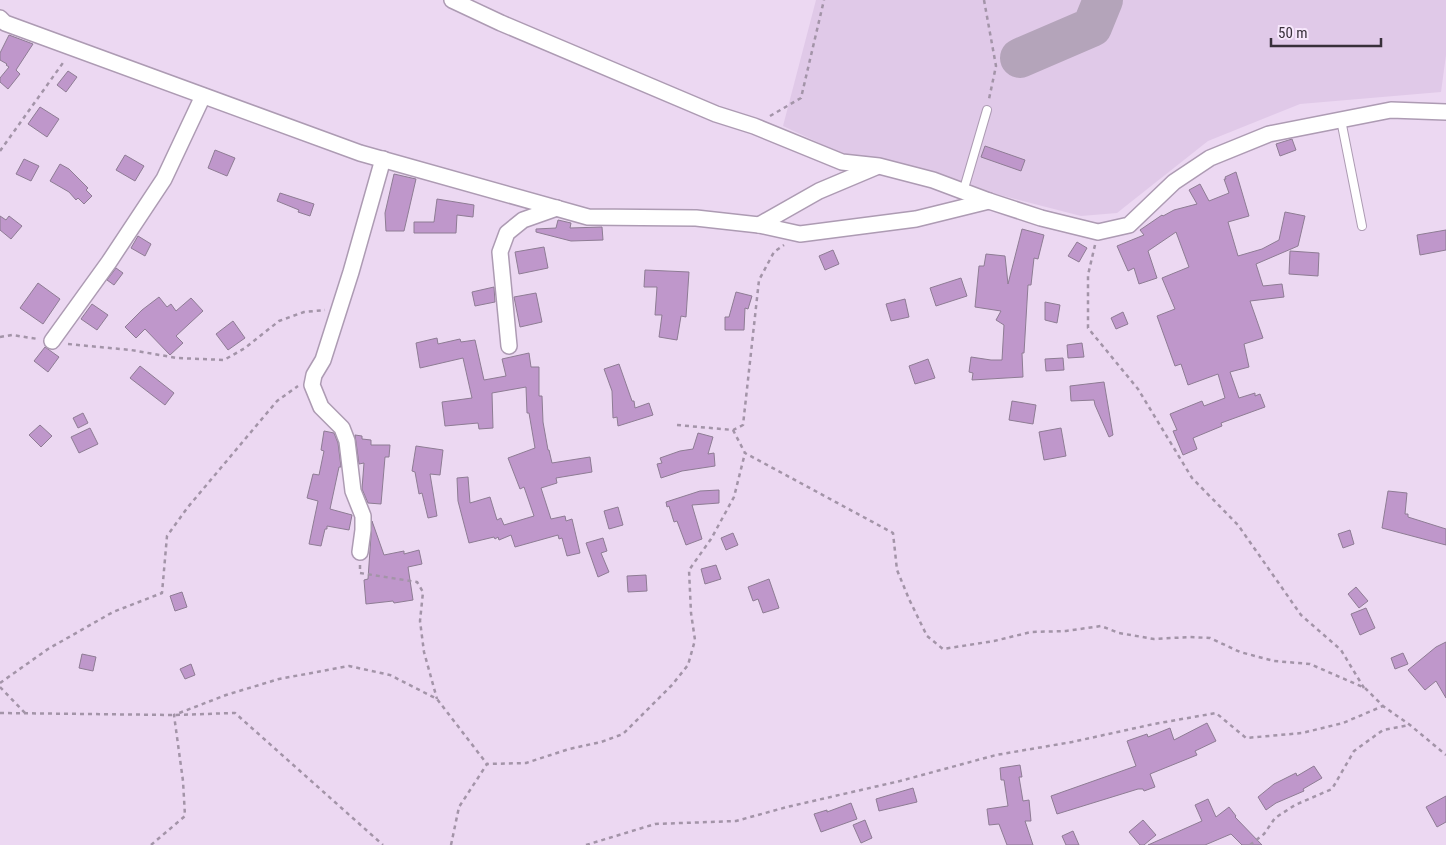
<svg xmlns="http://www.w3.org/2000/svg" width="1446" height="845" viewBox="0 0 1446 845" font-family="'Roboto Condensed',sans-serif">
<rect width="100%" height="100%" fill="#ecd8f2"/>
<polygon fill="#e0c9e8" points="816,0 1446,0 1446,55 1441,92 1300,104 1208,141 1117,213 1081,216 845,155 783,126"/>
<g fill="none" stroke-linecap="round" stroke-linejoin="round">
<polyline stroke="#b4a4ba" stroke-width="40" points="1020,58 1092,27 1103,0"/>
</g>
<g fill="#bf97cb" stroke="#8e7c94">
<polygon points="9,35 33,44 16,70 20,74 8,89 0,82 0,78 9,67 6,65 7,64 0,60 0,53"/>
<polygon points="68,71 77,77 66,92 57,85"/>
<polygon points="40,107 59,119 47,137 28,124"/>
<polygon points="1292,139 1296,150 1280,156 1276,144"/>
<polygon points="985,146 1025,160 1021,171 981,157"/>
<polygon points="215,150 235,158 227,176 208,168"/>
<polygon points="125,155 144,166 135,181 116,170"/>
<polygon points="24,159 39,166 31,181 16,174"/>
<polygon points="60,164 69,169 88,188 86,190 92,196 84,204 78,198 76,200 69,192 50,181"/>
<polygon points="1236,172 1249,216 1228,222 1238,256 1262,249 1279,240 1285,212 1305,216 1298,246 1256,264 1263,286 1282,284 1284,297 1250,301 1263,338 1244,344 1249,367 1230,372 1239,398 1255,393 1255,396 1260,394 1265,407 1221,423 1222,426 1193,438 1197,449 1183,455 1173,431 1177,430 1170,414 1202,401 1204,406 1225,398 1218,374 1188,385 1181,364 1175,366 1157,316 1175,309 1162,278 1189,267 1176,232 1148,251 1157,278 1139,284 1134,268 1128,271 1117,246 1144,235 1140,230 1162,215 1163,216 1174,210 1197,204 1189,190 1200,184 1209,201 1229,193 1224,179 1226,179 1225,177"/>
<polygon points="394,174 416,179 404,231 386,231 385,213"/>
<polygon points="280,193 314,204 310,216 298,212 299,210 277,201"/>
<polygon points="437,199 474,205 473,217 457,215 456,233 414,233 414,222 434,222"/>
<polygon points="0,216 6,220 9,216 22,226 11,239 0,230"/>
<polygon points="558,220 571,223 570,228 602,227 603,240 571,241 536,232 536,229 556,228"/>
<polygon points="1022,229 1044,235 1038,259 1034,258 1031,285 1028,285 1024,353 1022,353 1023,377 972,380 973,373 969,372 971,357 991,360 1002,360 1004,325 996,320 1001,311 975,307 979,266 984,266 986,254 1005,256 1008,284"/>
<polygon points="1446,230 1446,250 1420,255 1417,235"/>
<polygon points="138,236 151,244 145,256 131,248"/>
<polygon points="1077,242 1087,248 1079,262 1068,256"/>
<polygon points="544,247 548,268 519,274 515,252"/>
<polygon points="833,250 839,264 825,270 819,256"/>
<polygon points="1290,251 1319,253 1318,276 1289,274"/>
<polygon points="116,268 123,273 114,285 107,280"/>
<polygon points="645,270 689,272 686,317 681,316 677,340 659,337 662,315 655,315 657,287 644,287"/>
<polygon points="961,278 967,296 936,306 930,288"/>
<polygon points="38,283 60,299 43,324 20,308"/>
<polygon points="494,287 495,302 475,306 472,292"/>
<polygon points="736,292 752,296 748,309 745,308 744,330 725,330 725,317 729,317"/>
<polygon points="536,293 542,322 520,327 514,297"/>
<polygon points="159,297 167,307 171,304 176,311 191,298 203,311 176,336 183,343 170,355 145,329 136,338 125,327 142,310"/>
<polygon points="905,299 909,317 891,321 886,304"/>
<polygon points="1045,302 1060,305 1057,323 1045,320"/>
<polygon points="92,304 108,315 97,330 81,319"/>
<polygon points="1123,312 1128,324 1116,329 1111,318"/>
<polygon points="233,321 245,338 228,350 216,334"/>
<polygon points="437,338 438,344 460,339 461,342 475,340 484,380 506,376 502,359 529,353 531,367 539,367 539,396 542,396 543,422 548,450 549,450 552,463 590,457 592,472 556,478 557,483 541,488 551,519 565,516 566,521 572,519 580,553 567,556 562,538 559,539 558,535 515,547 511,535 499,540 498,537 495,539 494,537 469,543 458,501 457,478 468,477 470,503 490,497 497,520 501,518 504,525 534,516 524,487 520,489 508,458 535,448 529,413 527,413 526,387 492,393 493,428 479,429 478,423 445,426 442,402 472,398 463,358 420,368 416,343"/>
<polygon points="1082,343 1084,357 1068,358 1067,345"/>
<polygon points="45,347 59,357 48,372 34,361"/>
<polygon points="1063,358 1064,370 1046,371 1045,359"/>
<polygon points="928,359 935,378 915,384 909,366"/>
<polygon points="619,364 632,401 634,401 635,408 649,403 653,415 618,426 617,417 613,418 612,391 604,369"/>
<polygon points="140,366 174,393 165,405 130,378"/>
<polygon points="1104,382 1113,435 1109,437 1095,405 1094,400 1071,401 1070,386"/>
<polygon points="1012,401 1036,405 1033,424 1009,420"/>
<polygon points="83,413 88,423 78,428 73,418"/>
<polygon points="40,425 52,436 41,447 29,435"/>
<polygon points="90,428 98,444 79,453 71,437"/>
<polygon points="1061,428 1066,456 1044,460 1039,432"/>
<polygon points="324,431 334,433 338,443 341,467 339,467 330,509 352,515 349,530 327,526 327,529 325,529 321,546 309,544 318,501 307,498 313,474 319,475 324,451 321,450"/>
<polygon points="698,433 713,437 708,454 714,453 715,466 682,471 661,478 657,464 662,463 660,458 680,451 693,449"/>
<polygon points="355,435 362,436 362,439 371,440 371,445 390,445 389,457 385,457 381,504 368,503 362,489 364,463 359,464"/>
<polygon points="416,446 443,450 440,475 430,474 437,516 428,518 422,493 419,494 415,472 412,471"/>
<polygon points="719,490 719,503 692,505 702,539 686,545 677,521 674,522 669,506 667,507 666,502 700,491"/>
<polygon points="1388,491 1407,493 1405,514 1408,514 1408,517 1446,529 1446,545 1382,528"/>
<polygon points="618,507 623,525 609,529 604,511"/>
<polygon points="372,521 384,555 404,551 404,554 419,550 422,564 408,567 413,600 394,603 393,601 366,604 364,580 368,579"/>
<polygon points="1350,530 1354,544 1343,548 1338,534"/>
<polygon points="733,533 738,545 726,550 721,538"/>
<polygon points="603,538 607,551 601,553 609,572 598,577 586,543"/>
<polygon points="716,565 721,579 705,584 701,569"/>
<polygon points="646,575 647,591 628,592 627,576"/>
<polygon points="769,579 779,608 763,613 758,599 753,601 748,587"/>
<polygon points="1356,587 1368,601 1359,608 1348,594"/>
<polygon points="182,592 187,607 175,611 170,596"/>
<polygon points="1366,608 1375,628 1360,635 1351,614"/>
<polygon points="1446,642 1446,698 1436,681 1425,690 1408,670 1436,647"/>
<polygon points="1403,653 1408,664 1395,669 1391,658"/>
<polygon points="82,654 96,657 93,671 79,668"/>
<polygon points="191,664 195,675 185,679 180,669"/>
<polygon points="1207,723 1216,741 1195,751 1197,755 1150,774 1155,787 1144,791 1143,789 1138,789 1057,814 1051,796 1136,766 1127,741 1147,734 1148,737 1170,728 1174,740"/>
<polygon points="1020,765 1022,777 1019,777 1023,801 1029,800 1031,821 1025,821 1033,845 1007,845 999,824 989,825 987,809 1008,806 1004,780 1001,780 1000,768"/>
<polygon points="1314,766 1322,778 1303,789 1304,791 1276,803 1266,810 1258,797 1274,784 1296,773 1297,776"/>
<polygon points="913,788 917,802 879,811 876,799"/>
<polygon points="1446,796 1446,822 1437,827 1426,807"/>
<polygon points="1208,799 1216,817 1229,807 1236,816 1235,817 1262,845 1242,845 1231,834 1205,845 1148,845 1202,821 1195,805"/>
<polygon points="851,803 857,819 821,832 814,814 827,810 827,812"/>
<polygon points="865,820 872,838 861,843 853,825"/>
<polygon points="1143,820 1156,835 1144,845 1140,845 1129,832"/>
<polygon points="1073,831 1079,845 1066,845 1062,836"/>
</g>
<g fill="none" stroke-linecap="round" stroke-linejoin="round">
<defs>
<g id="lane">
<polyline points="1341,120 1362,226"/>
<polyline points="963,192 987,110"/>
</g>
<g id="street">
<polyline points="452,0 501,23 716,114 754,126 842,162 879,166 933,180 989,201 1041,218 1098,232 1129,225 1174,182 1210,158 1269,134 1391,110 1446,112"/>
<polyline points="0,18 5,23 360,153 588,217 696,218 759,225 800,234 916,219 989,201"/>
<polyline points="759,225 819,191 876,167"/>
<polyline points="52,341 109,262 164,179 203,96"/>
<polyline points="509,346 500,252 507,233 523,220 557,208"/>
<polyline points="360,552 363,530 363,516 353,491 347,441 342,428 321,407 312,385 314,375 323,360 351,272 383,159"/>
</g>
</defs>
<use href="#lane" stroke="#ad9bb3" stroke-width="10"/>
<use href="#street" stroke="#ad9bb3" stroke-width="18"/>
<g stroke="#a394a8" stroke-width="2.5" stroke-dasharray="4 4" stroke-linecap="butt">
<polyline points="984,0 996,66 989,99"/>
<polyline points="770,116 801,98 824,0"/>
<polyline points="0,151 65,60"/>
<polyline points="1095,245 1088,275 1088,328 1138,389 1192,478 1238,525 1301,615 1341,650 1364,688"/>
<polyline points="0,337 12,335 38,339"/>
<polyline points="68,344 131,350 177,358 224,360 245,348 279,321 304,312 325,310"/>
<polyline points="677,425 733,430 743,425 759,280 774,252 784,245"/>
<polyline points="733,430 745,453 893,533 897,570 909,599 927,636 943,649 994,641 1031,632 1066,631 1101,626 1119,633 1154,639 1190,637 1210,638 1240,652 1274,661 1310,664 1365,688 1383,706 1410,725 1446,755"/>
<polyline points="360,565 360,573 417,582 423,592 420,621 424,652 437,699"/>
<polyline points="0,683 48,649 113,612 162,593 167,536 188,507 277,401 298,386"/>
<polyline points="0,687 25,713"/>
<polyline points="0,713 174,715 235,713 383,845"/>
<polyline points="151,845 185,816 183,781 174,715 226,695 279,679 349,666 390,675 437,699 487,764"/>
<polyline points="451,845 459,807 487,764 526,763 569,749 601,742 623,734 672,685 688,665 695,640 691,613 689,570 711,539 734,497 745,453"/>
<polyline points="586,845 655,824 736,821 787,807 900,781 996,755 1072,742 1154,724 1216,713 1246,738 1302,733 1343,723 1383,706"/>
<polyline points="1250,845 1264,834 1275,818 1295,805 1332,789 1354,751 1383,730 1410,725"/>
</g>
<use href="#lane" stroke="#fff" stroke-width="8"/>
<use href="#street" stroke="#fff" stroke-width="15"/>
</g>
<path d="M1271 38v8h110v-8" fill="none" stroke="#38303a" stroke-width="2.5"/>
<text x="1278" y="38" font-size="15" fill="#38303a" stroke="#f7e7fc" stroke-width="4" paint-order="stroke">50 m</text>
</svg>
